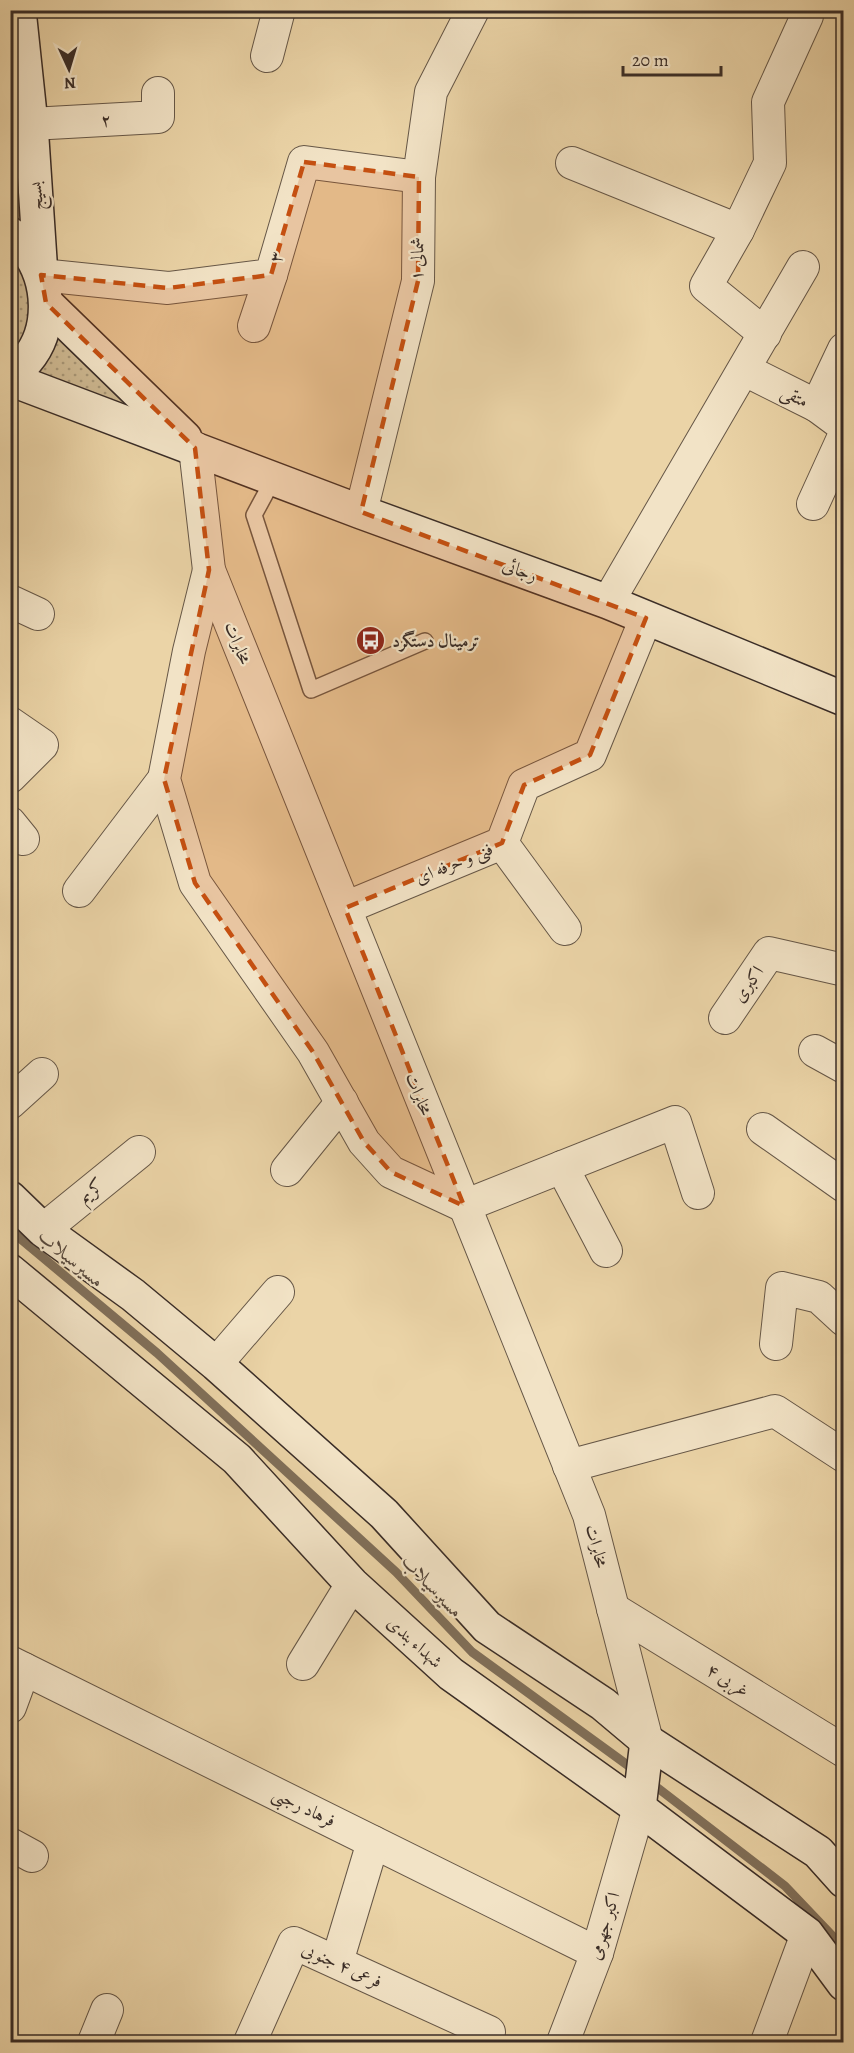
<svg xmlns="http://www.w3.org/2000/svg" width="854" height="2053" viewBox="0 0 854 2053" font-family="Alegreya,Amiri,serif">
<defs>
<pattern id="green-dots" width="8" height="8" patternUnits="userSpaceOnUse" patternTransform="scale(1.5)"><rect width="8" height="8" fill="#cdb891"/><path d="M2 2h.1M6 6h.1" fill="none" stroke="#a79676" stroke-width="1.8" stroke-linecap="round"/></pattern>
</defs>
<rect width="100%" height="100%" fill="#ebd4a7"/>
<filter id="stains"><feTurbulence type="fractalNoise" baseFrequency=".00333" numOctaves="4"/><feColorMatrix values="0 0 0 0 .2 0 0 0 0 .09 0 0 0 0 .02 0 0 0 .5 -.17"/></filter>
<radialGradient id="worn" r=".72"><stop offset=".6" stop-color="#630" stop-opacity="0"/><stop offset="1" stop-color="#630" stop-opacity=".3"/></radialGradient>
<g fill="url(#green-dots)" stroke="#84725c" stroke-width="1.5">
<polygon points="11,50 30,240 11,223"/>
<polygon points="11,251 29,280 29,333 11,359"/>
<polygon points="50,314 175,435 16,376"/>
</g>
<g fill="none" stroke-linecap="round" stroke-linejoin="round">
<g stroke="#806f59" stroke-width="9">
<polyline points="10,1230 157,1353 396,1572 472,1652 637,1772"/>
<polyline points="650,1782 785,1886 844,1948"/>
</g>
<defs>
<polyline id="lane" points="274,478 254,515 311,690 425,641"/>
<g id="street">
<polyline points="267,56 279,10"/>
<polyline points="31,124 158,117 158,93"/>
<polyline points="572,163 738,230"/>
<polyline points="41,275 168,288 271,275 304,162 419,177"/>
<polyline points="254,326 271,275"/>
<polyline points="765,334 706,286 738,230 770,163 768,102 807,16"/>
<polyline points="745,370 817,406 844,426"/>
<polyline points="817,406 844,349"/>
<polyline points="195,448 209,570 589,1515 647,1741"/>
<polyline points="813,504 844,436"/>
<polyline points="361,512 418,281 419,177 431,92 473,10"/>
<polyline points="209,570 189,651 164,779 195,883 313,1052 364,1142 391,1172 464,1206 675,1122 698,1193"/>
<polyline points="10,601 38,614"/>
<polyline points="608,602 803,267"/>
<polyline points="10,723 42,745 10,777"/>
<polyline points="10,823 23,839"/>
<polyline points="502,843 565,929"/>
<polyline points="79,891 164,779"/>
<polyline points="345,908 502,843 524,785 590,755 646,618"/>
<polyline points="725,1018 769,953 844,970"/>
<polyline points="815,1051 844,1067"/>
<polyline points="10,1103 42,1074"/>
<polyline points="763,1129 844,1186"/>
<polyline points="562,1167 606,1251"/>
<polyline points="287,1170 342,1102"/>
<polyline points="43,1230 139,1152"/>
<polyline points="776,1344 782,1288 819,1297 844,1320"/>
<polyline points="216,1364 278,1292"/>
<polyline points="569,1466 775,1411 844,1456"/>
<polyline points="613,1609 844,1751"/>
<polyline points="10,1662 597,1953"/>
<polyline points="303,1664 352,1584"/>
<polyline points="10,1707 24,1669"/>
<polyline points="10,1844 32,1856"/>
<polyline points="337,1962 373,1842"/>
<polyline points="94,2042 107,2010"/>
<polyline points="250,2042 294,1943 489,2032"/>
<polyline points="563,2042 597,1953 639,1808"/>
<polyline points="767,2042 807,1934"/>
</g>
<g id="secondary">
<polyline points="19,10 31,124 41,275"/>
<path d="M 10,234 C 16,239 23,244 27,250 C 50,281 53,329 27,360 C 22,365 16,371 10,376"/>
<polyline points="46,303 185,438"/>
<polyline points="10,379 361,512 608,602 844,699"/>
<polyline points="10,1198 43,1230 133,1295 216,1364 384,1514 487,1627 603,1704 647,1741 818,1852 844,1881"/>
<polyline points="10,1271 237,1459 352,1584 451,1674 639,1808 807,1934 844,1984"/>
<polyline points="639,1808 647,1741"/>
</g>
</defs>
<use href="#lane" stroke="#665747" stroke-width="18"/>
<use href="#street" stroke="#665747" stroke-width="34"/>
<use href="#secondary" stroke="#3a2d27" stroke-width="36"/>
<use href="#lane" stroke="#f2e3c6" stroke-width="15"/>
<use href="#street" stroke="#f2e3c6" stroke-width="32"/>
<use href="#secondary" stroke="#f2e3c6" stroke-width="33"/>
</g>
<path fill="#c55011" fill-opacity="0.2" stroke="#c55011" stroke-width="4.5" stroke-dasharray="12 8" stroke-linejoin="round" d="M 304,162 L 419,177 L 418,281 L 361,512 L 646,618 L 590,755 L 524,785 L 502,843 L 345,908 L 464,1206 L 391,1172 L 364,1142 L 313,1052 L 195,883 L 164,779 L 209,570 L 195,448 L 46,303 L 41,275 L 168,288 L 271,275 Z"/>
<defs>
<symbol id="bus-disc" viewBox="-11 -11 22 22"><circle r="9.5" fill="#8f2418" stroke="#f2e3c6"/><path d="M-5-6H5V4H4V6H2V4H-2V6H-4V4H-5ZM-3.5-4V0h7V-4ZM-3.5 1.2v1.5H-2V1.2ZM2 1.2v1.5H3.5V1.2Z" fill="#fff"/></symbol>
</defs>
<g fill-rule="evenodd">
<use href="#bus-disc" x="354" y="624" width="33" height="33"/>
</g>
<g text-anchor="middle" stroke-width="4.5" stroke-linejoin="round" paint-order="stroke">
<g font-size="18" fill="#3a2d27" stroke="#f2e3c6">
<text transform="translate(106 120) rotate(-4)" y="6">۲</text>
<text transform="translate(36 196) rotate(-94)" y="6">بسیج</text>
<text transform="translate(276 257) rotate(-73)" y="6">۳</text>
<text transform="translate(417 259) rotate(-88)" y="6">۱ شمالی</text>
<text transform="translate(795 396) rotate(27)" y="6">متقی</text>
<text transform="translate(520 570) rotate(20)" y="6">رجائی</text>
<text transform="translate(238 643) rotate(68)" y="6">مخابرات</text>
<text transform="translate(454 863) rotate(-22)" y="6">فنی و حرفه ای</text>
<text transform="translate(748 984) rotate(-55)" y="6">اکبری</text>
<text transform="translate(419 1094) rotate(68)" y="6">مخابرات</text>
<text transform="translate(91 1191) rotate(-39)" y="6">کریم</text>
<text transform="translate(597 1546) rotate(75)" y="6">مخابرات</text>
<text transform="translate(415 1642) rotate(42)" y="6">شهداء بندی</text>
<text transform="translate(728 1680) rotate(32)" y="6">۴ غربی</text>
<text transform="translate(304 1807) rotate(26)" y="6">فرهاد رجبی</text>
<text transform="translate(604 1926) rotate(-73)" y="6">اکبر جهرمی</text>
<text transform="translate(342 1965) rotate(24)" y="6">فرعی ۴ جنوبی</text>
</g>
<g font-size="18" font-weight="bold" fill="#3a2d27" stroke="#f2e3c6" text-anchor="start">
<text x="392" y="647">ترمینال دستگرد</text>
</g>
<g font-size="20" font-style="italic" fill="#57483c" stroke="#f2e3c6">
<text transform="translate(72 1258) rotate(40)" y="7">مسیرسیلاب</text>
<text transform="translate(433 1586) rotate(46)" y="7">مسیرسیلاب</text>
</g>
</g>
<rect width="854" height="2053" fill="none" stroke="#ebd4a7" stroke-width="36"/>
<rect x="12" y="12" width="830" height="2029" fill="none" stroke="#3a2d27" stroke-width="3"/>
<rect x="18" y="18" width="818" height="2017" fill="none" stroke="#3a2d27" stroke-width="1.5"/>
<g transform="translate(69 69) rotate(176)" stroke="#f2e3c6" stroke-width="4.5" paint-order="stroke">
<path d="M0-4.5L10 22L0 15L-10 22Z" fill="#3a2d27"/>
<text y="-9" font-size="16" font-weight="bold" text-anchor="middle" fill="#3a2d27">N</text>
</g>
<path d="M623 66v9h98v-9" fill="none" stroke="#3a2d27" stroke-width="3"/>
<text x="632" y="66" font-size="18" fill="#3a2d27" stroke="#f2e3c6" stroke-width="4.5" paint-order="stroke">20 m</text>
<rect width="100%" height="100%" filter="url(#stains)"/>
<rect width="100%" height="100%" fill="url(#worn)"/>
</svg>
